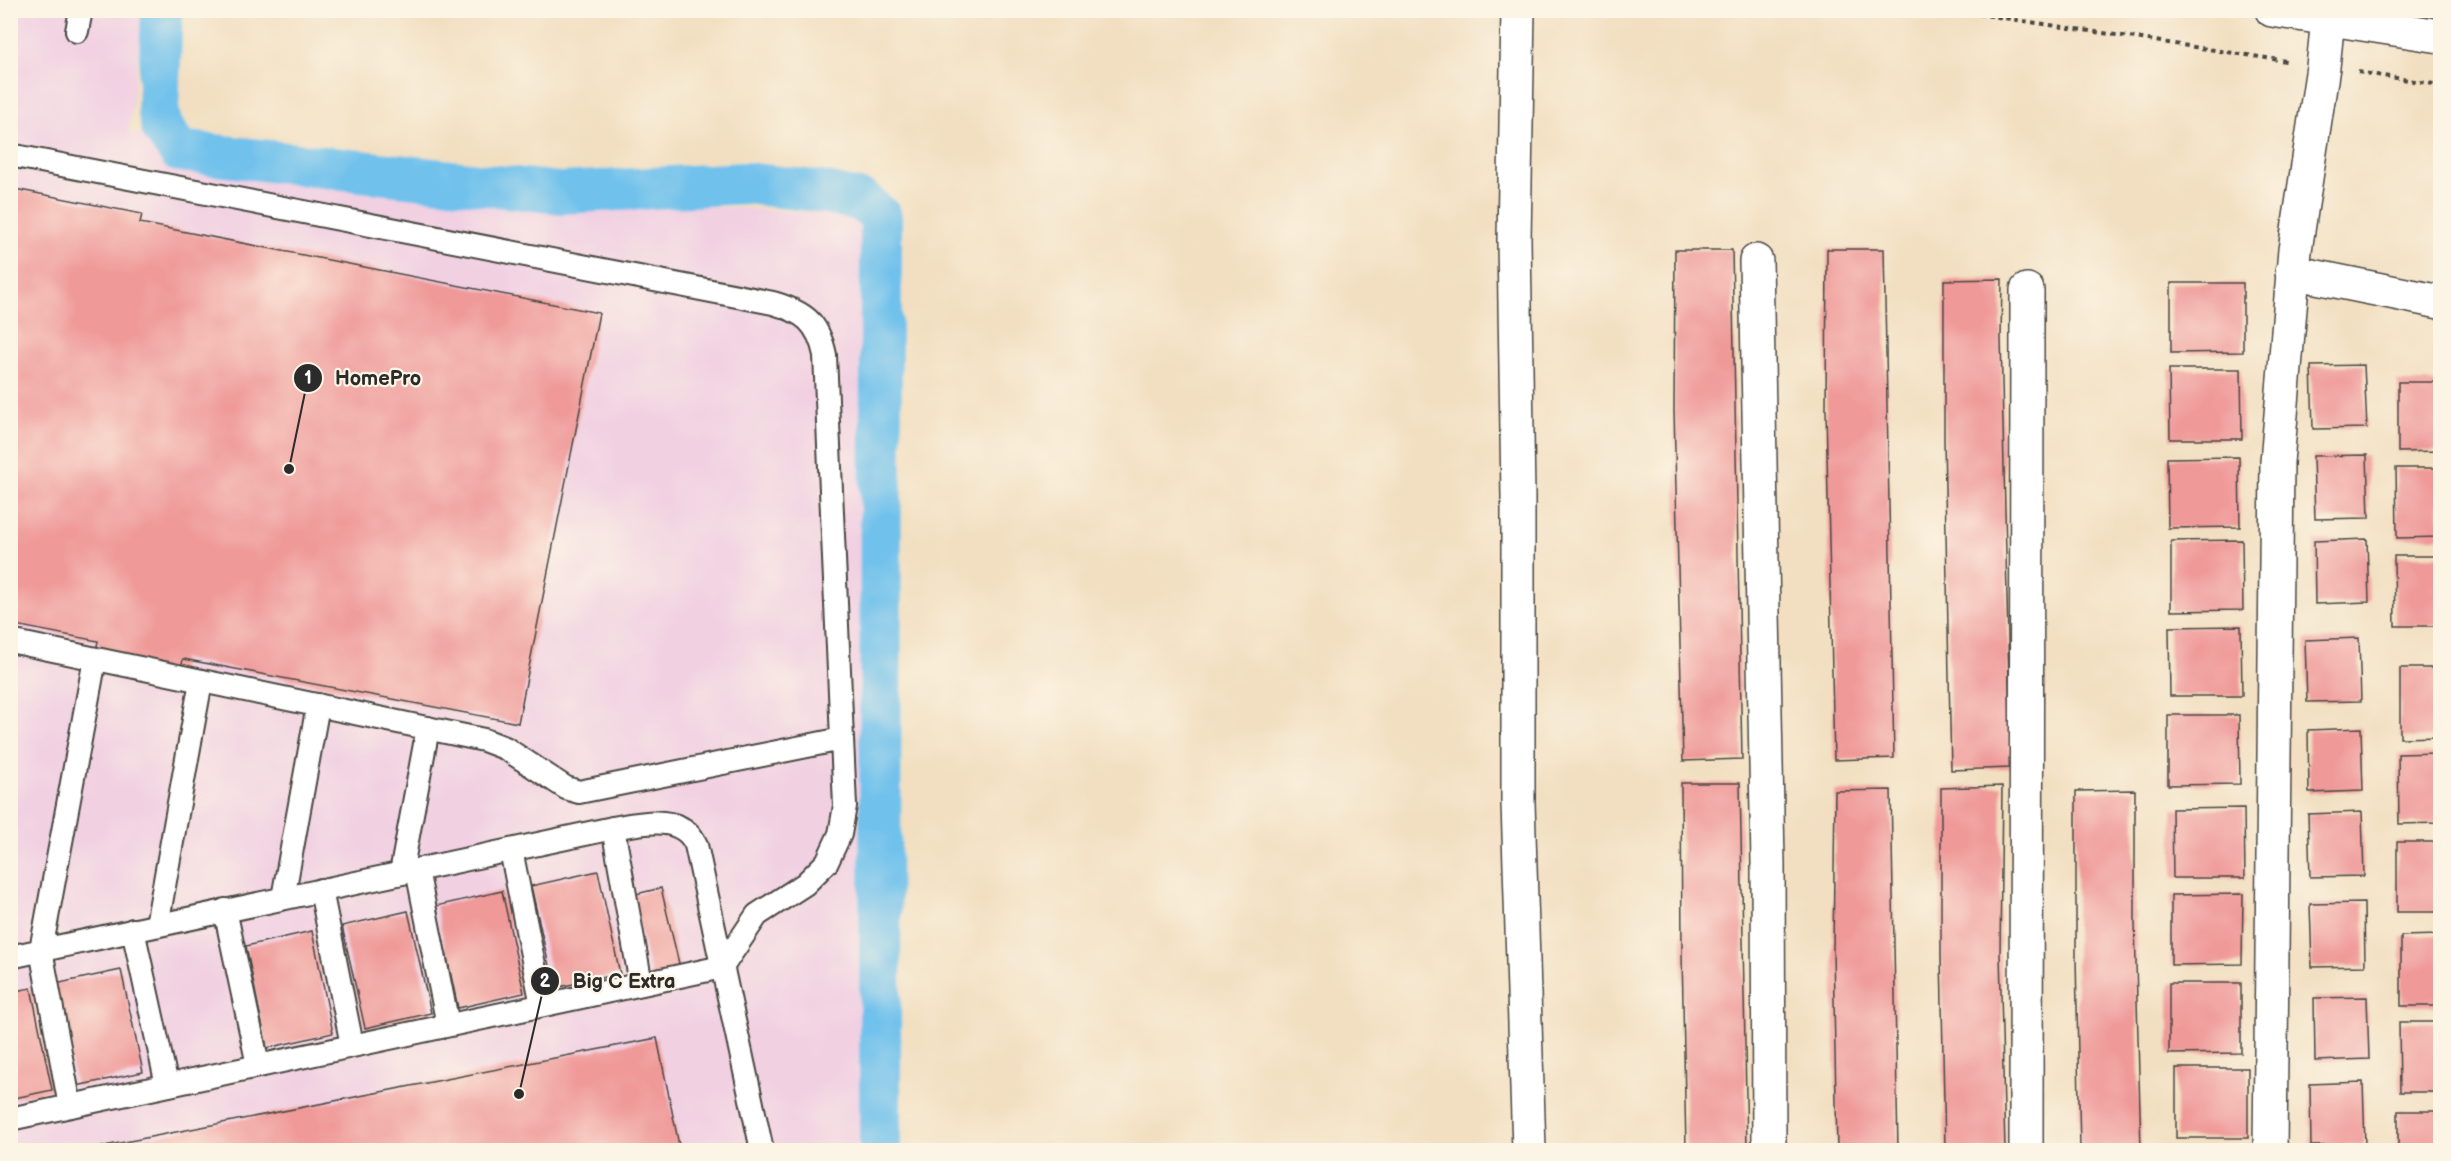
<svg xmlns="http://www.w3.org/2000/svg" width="2451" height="1161" viewBox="0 0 2451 1161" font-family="'Balsamiq Sans',sans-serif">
<rect width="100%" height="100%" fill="#fcf5e5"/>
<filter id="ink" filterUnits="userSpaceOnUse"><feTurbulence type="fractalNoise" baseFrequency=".0167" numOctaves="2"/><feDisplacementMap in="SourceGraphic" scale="12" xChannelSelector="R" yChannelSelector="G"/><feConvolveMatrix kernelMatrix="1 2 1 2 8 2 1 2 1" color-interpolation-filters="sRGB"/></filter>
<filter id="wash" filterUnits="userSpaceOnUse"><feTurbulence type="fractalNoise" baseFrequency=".008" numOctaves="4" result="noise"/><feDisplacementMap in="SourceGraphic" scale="24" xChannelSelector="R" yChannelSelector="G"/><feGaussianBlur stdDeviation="1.35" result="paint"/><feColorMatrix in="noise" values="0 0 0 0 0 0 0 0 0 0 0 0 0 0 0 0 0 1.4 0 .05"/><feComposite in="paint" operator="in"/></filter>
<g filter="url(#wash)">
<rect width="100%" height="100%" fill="#f2dfc1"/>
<polygon fill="#f1d0e2" points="10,11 143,11 129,133 542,196 865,216 892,808 888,1150 11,1150"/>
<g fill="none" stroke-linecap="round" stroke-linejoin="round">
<polyline stroke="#70c1ec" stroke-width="42" points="162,10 158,109 162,127 179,151 561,193 745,183 816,191 863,201 881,217 880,1150"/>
</g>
<g id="blocks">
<g fill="#ef9998">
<polygon points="10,188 142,214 140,223 599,313 518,723 183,659 180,675 95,657 98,641 10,624"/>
<polygon points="1827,249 1884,249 1894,758 1834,760 1826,410"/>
<polygon points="1675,250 1732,250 1742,759 1683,761 1674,411"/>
<polygon points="2002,279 2001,338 2011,768 1951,770 1944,440 1944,280"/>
<polygon points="2171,283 2243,283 2243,352 2171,353"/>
<polygon points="2364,365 2367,428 2313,429 2311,366"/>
<polygon points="2169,369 2241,369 2242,439 2170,439"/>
<polygon points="2398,382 2440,382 2440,451 2398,452"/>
<polygon points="2367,455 2369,518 2315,519 2313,456"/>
<polygon points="2239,457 2240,527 2168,528 2167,458"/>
<polygon points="2396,468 2440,468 2440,537 2397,538"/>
<polygon points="2367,539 2369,602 2315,604 2314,541"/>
<polygon points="2242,540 2243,610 2171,611 2171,541"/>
<polygon points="2394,556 2440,556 2440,626 2395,626"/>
<polygon points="2241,626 2242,696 2170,696 2169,627"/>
<polygon points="2359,638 2361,701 2307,702 2305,640"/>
<polygon points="2400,668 2440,668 2440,737 2400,738"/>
<polygon points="2168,715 2239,715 2240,784 2168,785"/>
<polygon points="2361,728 2363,791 2309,793 2308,730"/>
<polygon points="2440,753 2440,823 2399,824 2398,754"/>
<polygon points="1681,783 1740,783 1747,1150 1686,1150 1682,954"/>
<polygon points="2002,786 2000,953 2005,1150 1945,1150 1941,956 1941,788"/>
<polygon points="1891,790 1898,1150 1837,1150 1833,951 1835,791"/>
<polygon points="2135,790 2135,924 2141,1150 2080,1150 2076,959 2076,791"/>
<polygon points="2244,808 2245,878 2173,878 2172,809"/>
<polygon points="2362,812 2364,876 2310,877 2308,814"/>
<rect x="2397" y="842" width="43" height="70"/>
<polygon points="598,871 620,974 554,988 531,886"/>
<polygon points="661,888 681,972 652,979 632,895"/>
<polygon points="502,891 524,993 458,1008 436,906"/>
<polygon points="2243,894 2242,964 2171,965 2171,895"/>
<polygon points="2364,903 2365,966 2312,967 2310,904"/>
<polygon points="408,911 431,1013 365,1028 342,926"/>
<polygon points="312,931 333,1033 267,1048 246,946"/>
<polygon points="2440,935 2440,1006 2401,1006 2401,936"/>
<polygon points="121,970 143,1072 76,1086 55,984"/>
<polygon points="2169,983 2241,983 2241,1053 2169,1054"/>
<polygon points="31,988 52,1090 10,1099 10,992"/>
<polygon points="2367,997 2369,1059 2315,1061 2314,998"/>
<polygon points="2399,1022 2440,1022 2440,1092 2400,1092"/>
<polygon points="657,1038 680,1150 90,1150 89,1149"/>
<rect x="2176" y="1068" width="72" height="70"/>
<polygon points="2363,1082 2365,1145 2311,1146 2310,1084"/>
<rect x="2398" y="1111" width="42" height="39"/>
</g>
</g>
</g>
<g filter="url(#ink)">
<use href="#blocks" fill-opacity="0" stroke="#494642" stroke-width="1.5"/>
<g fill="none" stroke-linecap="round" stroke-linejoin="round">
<defs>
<g id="service">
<polyline points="77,31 81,10"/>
<path d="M 10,155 L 773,303 C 804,312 818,322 825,355 L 845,806 L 840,834 L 827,862 L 805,884 L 757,915 L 722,967 L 10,1119"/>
<polyline points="10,641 484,740 505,748 566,788 579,792 842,739"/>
<polyline points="613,828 641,984"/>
<polyline points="511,850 542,1005"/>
<polyline points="417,870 448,1025"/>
<polyline points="401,873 428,728"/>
<polyline points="321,890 352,1045"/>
<polyline points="283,898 318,705"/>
<polyline points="225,910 258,1065"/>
<polyline points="157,925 201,681"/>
<polyline points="133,930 167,1085"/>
<path d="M 10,957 L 613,828 C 641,823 683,813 696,845 L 762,1150"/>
<polyline points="70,1106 41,950 95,659"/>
</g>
<g id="minor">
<polyline points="1518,10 1514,240 1518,496 1518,803 1529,1150"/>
<polyline points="1756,261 1768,863 1769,1150"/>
<polyline points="2292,272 2440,302"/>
<polyline points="2026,1150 2027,290"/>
<polyline points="2270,1150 2277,462 2295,250 2323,67 2328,19"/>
</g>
<polyline id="secondary" points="2272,10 2440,36"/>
</defs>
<use href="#service" stroke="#494642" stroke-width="26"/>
<use href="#minor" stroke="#494642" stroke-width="36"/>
<use href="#secondary" stroke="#494642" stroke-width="36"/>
<g stroke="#494642" stroke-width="4" stroke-dasharray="4.5 4.5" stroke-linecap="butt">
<polyline points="1952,10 2286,61"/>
<polyline points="2358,72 2440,85"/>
</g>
<use href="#service" stroke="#fff" stroke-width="22"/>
<use href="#minor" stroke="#fff" stroke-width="33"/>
<use href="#secondary" stroke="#fff" stroke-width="33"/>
</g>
</g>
<path fill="none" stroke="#2b2b2b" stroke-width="2" d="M289 469L308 378M519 1094L545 981"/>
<g fill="#2b2b2b" stroke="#fcf5e5" stroke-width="2">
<circle cx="289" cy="469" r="6"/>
<circle cx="519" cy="1094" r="6"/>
<circle cx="308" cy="378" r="15"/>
<circle cx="545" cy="981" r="15"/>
</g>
<g font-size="18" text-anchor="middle" font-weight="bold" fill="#fff">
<text x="308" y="384">1</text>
<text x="545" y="987">2</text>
</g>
<g font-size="20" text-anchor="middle" font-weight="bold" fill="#2b2b2b" stroke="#fcf5e5" stroke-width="4.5" stroke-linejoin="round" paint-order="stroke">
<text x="378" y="385">HomePro</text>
<text x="624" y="988">Big C Extra</text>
</g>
<rect width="2451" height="1161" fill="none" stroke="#fcf5e5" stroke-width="36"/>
</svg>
